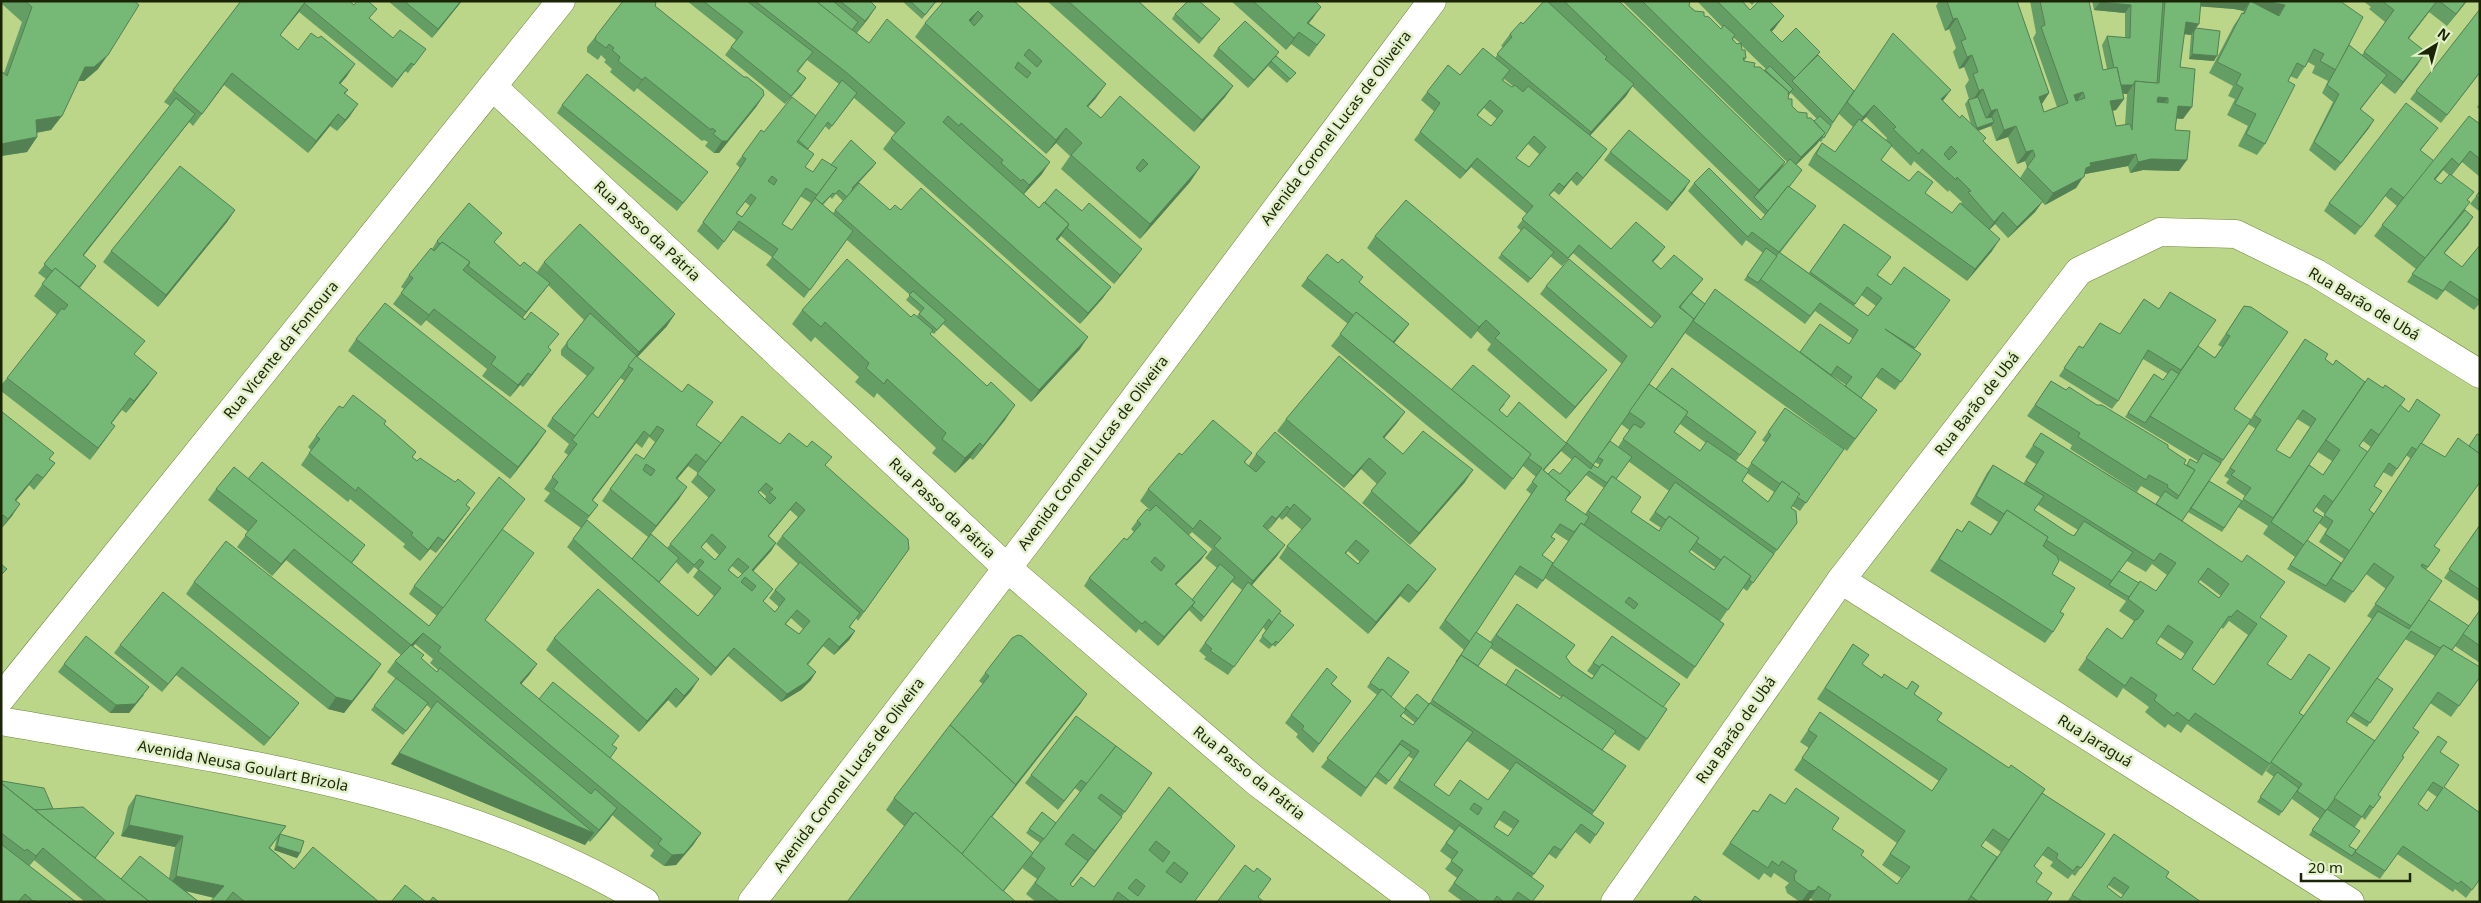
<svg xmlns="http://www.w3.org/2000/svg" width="2481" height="903" viewBox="0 0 2481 903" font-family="'Noto Sans',sans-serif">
<rect width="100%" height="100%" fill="#bbd688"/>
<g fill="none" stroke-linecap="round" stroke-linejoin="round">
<defs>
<g id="minor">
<polyline points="1841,580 2350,902"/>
<polyline points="1615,902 1841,580 2079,271 2160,232 2236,234 2316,273 2480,374"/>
</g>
<g id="tertiary">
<polyline points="493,87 1007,568 1258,783 1416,902"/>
<polyline points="1,698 561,1"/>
<polyline points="752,902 1037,529 1432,1"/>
</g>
<path id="secondary" d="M 1,721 C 220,760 451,786 645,902"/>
</defs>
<use href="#minor" stroke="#6e853a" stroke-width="29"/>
<use href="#tertiary" stroke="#6e853a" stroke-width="29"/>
<use href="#secondary" stroke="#6e853a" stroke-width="29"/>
<use href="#minor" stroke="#fff" stroke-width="28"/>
<use href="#tertiary" stroke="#fff" stroke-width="28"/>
<use href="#secondary" stroke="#fff" stroke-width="28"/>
</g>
<g fill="#659e65" fill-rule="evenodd">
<polygon points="1,1 134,1 98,69 84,81 78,81 51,130 37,133 37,137 27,152 1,156 1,71 4,73 22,22 2,4 4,2 1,4"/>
<polygon points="241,1 349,1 393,38 420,57 408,73 405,71 392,88 299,12 280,35 298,50 347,76 340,84 348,90 345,94 350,116 337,131 330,126 308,153 224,85 193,126 189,122 83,256 96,266 80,288 135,355 149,384 126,413 122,410 112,423 107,437 90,460 1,391 1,385 7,378 57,315 34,296 46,279 38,273 170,106 164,102"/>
<polygon points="388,1 462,1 432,38"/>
<path d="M 687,1 L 870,1 L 876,7 L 857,33 L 869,43 L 1042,174 L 1024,194 L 1039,208 L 1136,257 L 1114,284 L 1061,236 L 1058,240 L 1111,287 L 1102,299 L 1080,324 L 883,149 L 895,133 L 854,98 L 829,130 L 825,126 L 807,149 L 805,167 L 813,172 L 831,165 L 873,167 L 853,189 L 890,210 L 901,210 L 1080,349 L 1031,402 L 943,324 L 934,334 L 931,332 L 930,334 L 1005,420 L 973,460 L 970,458 L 955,473 L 932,453 L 936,448 L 877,393 L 874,398 L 855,382 L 859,377 L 815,337 L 811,342 L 792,324 L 802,310 L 911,317 L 917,316 L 920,312 L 906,300 L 910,295 L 847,240 L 804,298 L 766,265 L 772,257 L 733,230 L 718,250 L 697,231 L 740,168 L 736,164 L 742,156 L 764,132 L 816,116 L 839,84 L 807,60 L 798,72 L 806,78 L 785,104 L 725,55 L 736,40 ZM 836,194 L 843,201 L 833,213 L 823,205 L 830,197 L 832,199 ZM 800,196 L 811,203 L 792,230 L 782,224 ZM 745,202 L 750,206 L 742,217 L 737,213 Z"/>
<polygon points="902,1 937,1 922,19"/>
<polygon points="1014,1 1096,98 1088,107 1101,118 1200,167 1190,182 1140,239 1061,169 1070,156 1056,143 1046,154 915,37 925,23"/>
<polygon points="1047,1 1138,1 1233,86 1225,97 1194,132"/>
<polygon points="1231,1 1315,1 1313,18 1309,23 1325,35 1309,57 1291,44 1286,50"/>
<path d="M 1544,1 L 1619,1 L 1785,162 L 1780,169 L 1787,162 L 1622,1 L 1690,1 L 1689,6 L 1695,11 L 1704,16 L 1721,29 L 1722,27 L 1697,1 L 1742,1 L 1750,10 L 1775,28 L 1771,32 L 1782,42 L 1818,55 L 1854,91 L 1943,101 L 1960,118 L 1971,124 L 1965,104 L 1968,100 L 1969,99 L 1965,86 L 1969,80 L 1964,67 L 1959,69 L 1953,52 L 1956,48 L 1949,29 L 1945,31 L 1936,6 L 1939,1 L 2017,1 L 2049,93 L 2042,104 L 2044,112 L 2057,107 L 2033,38 L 2036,33 L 2030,1 L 2089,1 L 2103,70 L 2107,69 L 2102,45 L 2107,36 L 2125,38 L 2125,13 L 2094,10 L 2092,1 L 2340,1 L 2349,45 L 2362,55 L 2385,22 L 2369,9 L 2371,7 L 2363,1 L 2467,1 L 2447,26 L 2429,12 L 2409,38 L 2418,64 L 2395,94 L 2381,83 L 2361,109 L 2369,128 L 2335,171 L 2309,150 L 2333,102 L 2322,93 L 2328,81 L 2312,73 L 2315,66 L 2308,62 L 2297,79 L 2290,76 L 2265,144 L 2257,155 L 2238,146 L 2248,126 L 2227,115 L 2235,99 L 2228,96 L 2233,86 L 2209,73 L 2234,25 L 2244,11 L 2234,9 L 2201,6 L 2196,28 L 2214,61 L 2189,59 L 2191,35 L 2184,34 L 2180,67 L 2183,119 L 2177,118 L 2175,130 L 2179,171 L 2143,170 L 2130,173 L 2128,166 L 2085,174 L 2076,188 L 2045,205 L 2042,202 L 2035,212 L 2008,238 L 1995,224 L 1989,230 L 1992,251 L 1967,281 L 1808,165 L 1814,154 L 1822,143 L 1835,152 L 1853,127 L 1839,114 L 1821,142 L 1819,141 L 1817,144 L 1796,165 L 1802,170 L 1789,187 L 1816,206 L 1780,253 L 1809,273 L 1844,224 L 1878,275 L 1891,285 L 1950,300 L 1914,349 L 1921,354 L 1895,390 L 1876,377 L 1861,398 L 1877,410 L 1847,451 L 1685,333 L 1649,384 L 1656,389 L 1756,432 L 1736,461 L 1747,469 L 1766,443 L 1762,440 L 1785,408 L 1844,449 L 1800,511 L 1792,506 L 1791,508 L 1797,523 L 1747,591 L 1743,588 L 1720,621 L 1724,624 L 1687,679 L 1545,578 L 1537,589 L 1514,574 L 1476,632 L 1490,642 L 1517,604 L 1566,657 L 1571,664 L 1592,678 L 1594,676 L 1587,671 L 1612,636 L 1663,707 L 1667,709 L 1639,751 L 1614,734 L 1602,750 L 1626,766 L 1592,815 L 1604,823 L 1590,844 L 1575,832 L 1556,859 L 1549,854 L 1532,877 L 1532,902 L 1514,902 L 1512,900 L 1511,902 L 1463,902 L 1448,891 L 1457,878 L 1445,869 L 1452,860 L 1440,851 L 1454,831 L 1393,788 L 1413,759 L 1408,756 L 1386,785 L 1375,777 L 1361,797 L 1321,767 L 1377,695 L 1367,687 L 1388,657 L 1391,697 L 1404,709 L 1417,694 L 1429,704 L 1466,647 L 1464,650 L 1439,628 L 1531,494 L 1526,490 L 1536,477 L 1523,466 L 1505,490 L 1331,346 L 1348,324 L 1301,286 L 1307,278 L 1359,282 L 1409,324 L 1394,343 L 1451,390 L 1505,404 L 1499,411 L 1507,417 L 1566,443 L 1622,364 L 1540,294 L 1546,286 L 1651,328 L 1655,324 L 1573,253 L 1562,266 L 1550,256 L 1528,283 L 1498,258 L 1521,231 L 1517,227 L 1527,214 L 1471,167 L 1460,179 L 1414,140 L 1435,112 L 1421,100 L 1427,92 L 1495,58 L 1503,47 L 1501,46 L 1510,34 L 1523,24 ZM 1734,38 L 1740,43 L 1737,44 L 1733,39 ZM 1741,45 L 1766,69 L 1764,70 L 1754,67 L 1744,61 L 1746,58 L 1742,50 ZM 1504,79 L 1513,86 L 1512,87 L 1503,81 ZM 1632,86 L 1765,215 L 1761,220 L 1694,183 L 1688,191 L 1742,246 L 1746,240 L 1763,253 L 1744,280 L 1755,287 L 1760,279 L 1755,287 L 1805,324 L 1815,311 L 1853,339 L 1849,344 L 1800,352 L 1705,304 L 1692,293 L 1703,279 L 1661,269 L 1653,262 L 1659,255 L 1611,249 L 1549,196 L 1554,191 L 1559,195 L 1571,180 L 1577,186 L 1601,157 L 1590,136 L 1626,96 ZM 1791,93 L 1817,119 L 1814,121 L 1807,118 L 1798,112 L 1792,106 L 1788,99 L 1788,96 ZM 2123,93 L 2127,94 L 2125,125 L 2116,126 L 2113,111 L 2116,110 L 2124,99 ZM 1484,108 L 1497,119 L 1491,126 L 1477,116 ZM 1866,117 L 1887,138 L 1886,140 L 1862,121 ZM 1991,126 L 1996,141 L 2008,137 L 2017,164 L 2025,161 L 2027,167 L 2020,178 L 1983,141 L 1978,131 ZM 1528,144 L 1539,154 L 1529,167 L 1516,158 ZM 1891,146 L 1911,166 L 1914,161 L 1948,192 L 1949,190 L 1962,202 L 1952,213 L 1881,160 ZM 1861,295 L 1876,306 L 1868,316 L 1854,306 ZM 1831,375 L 1846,385 L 1845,386 ZM 1621,424 L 1629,430 L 1618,447 L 1610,441 ZM 1680,424 L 1706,443 L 1700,451 L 1674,432 ZM 1561,451 L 1572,460 L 1560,474 L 1548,474 L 1544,470 ZM 1628,461 L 1669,491 L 1649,520 L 1661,528 L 1659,531 L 1631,512 L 1616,479 ZM 1595,462 L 1600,465 L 1598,468 L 1593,465 ZM 1747,473 L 1774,492 L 1768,502 L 1742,481 ZM 1586,475 L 1604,488 L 1585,514 L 1565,500 ZM 1554,532 L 1568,541 L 1573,534 L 1553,563 L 1542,555 L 1555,539 L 1551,537 ZM 1691,550 L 1716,568 L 1714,570 L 1689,553 ZM 1490,648 L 1561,697 L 1560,699 L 1506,685 L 1478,666 ZM 1403,713 L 1415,723 L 1413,725 L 1401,717 ZM 1467,741 L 1510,771 L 1488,800 L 1449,796 L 1434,785 ZM 1499,820 L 1513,829 L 1508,836 L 1494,827 Z"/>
<polygon points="1748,1 1756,1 1752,5"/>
<polygon points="655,6 764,95 756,107 719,153 714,153 705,146 708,142 704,140 702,141 637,88 634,92 610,72 612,69 604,62 606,60 601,55 598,60 587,52 587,47 596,36"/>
<polygon points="2480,9 2480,73 2441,123 2410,99"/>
<polygon points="1175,14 1217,23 1199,44 1172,19"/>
<polygon points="1218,48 1276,56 1296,73 1287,83 1268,66 1269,65 1248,88 1213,56"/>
<polygon points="2480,103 2480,110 2477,107"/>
<polygon points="562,105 702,180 677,211 557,113"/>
<path d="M 2480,124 L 2480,177 L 2462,162 L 2452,175 L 2468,201 L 2465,210 L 2473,217 L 2444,253 L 2462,267 L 2480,245 L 2480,303 L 2474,310 L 2445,290 L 2437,300 L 2407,282 L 2416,269 L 2374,236 L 2397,206 L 2385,196 L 2355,235 L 2324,211 L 2329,203 L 2432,136 L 2420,151 L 2434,161 ZM 2443,170 L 2449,175 L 2441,184 L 2435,180 Z"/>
<polygon points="1610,152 1685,189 1667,211 1604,160"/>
<polygon points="2480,191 2480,212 2470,204"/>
<polygon points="235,210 227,222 158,307 103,262 111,251"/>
<polygon points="1375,236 1598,381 1566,419 1487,350 1491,344 1477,331 1471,339 1367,248"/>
<path d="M 437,241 L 495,243 L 520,266 L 537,272 L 544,262 L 667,326 L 637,357 L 696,425 L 721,443 L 780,444 L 825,465 L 909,549 L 858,621 L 856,618 L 850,627 L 855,631 L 849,640 L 834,655 L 823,646 L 808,665 L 811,680 L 801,690 L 781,702 L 728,656 L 711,676 L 567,547 L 581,528 L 544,501 L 550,493 L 544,489 L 568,455 L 564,452 L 569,444 L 547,426 L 552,418 L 587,376 L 561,355 L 561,350 L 584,320 L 548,285 L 523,317 L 549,348 L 543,361 L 523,387 L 520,385 L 510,397 L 482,376 L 487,369 L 426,320 L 421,326 L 393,304 L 404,289 L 401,287 L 409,275 L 432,249 ZM 620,378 L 625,381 L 598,418 L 593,414 ZM 649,437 L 655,442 L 644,459 L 610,489 L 602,501 L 648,537 L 632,559 L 587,520 L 598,505 L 592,501 L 636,443 L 642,448 ZM 688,466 L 698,473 L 691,482 L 709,498 L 667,548 L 651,534 L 679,499 L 677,479 ZM 760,491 L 766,496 L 765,499 L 758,493 ZM 790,510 L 798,517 L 782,536 L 776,544 L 798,564 L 775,590 L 769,598 L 779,607 L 775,612 L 763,602 L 773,589 L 753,571 L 771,551 L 776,543 L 769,536 ZM 706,542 L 719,555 L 715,560 L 701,548 ZM 676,562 L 688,574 L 694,567 L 698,570 L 693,577 L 714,596 L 698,616 L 659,583 ZM 732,566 L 742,574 L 738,578 L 729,570 ZM 791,618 L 803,629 L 799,634 L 786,624 Z"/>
<path d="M 2244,306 L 2234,409 L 2250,420 L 2305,339 L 2325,359 L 2333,365 L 2365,382 L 2400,405 L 2422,443 L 2434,547 L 2440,550 L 2426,570 L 2425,606 L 2469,626 L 2480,610 L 2480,663 L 2455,646 L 2452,650 L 2480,677 L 2451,717 L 2430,703 L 2413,728 L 2402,756 L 2378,795 L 2381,797 L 2365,820 L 2362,817 L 2355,827 L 2349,846 L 2356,850 L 2440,752 L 2444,787 L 2480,813 L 2480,880 L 2479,880 L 2466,898 L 2455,889 L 2453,892 L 2397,854 L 2380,879 L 2309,835 L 2320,819 L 2292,799 L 2296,792 L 2279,816 L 2257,802 L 2274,777 L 2266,771 L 2287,740 L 2262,776 L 2187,724 L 2181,733 L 2168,724 L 2165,728 L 2145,712 L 2149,707 L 2123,688 L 2117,698 L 2078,670 L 2107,628 L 2122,639 L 2134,621 L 2119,611 L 2126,601 L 2059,560 L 2052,574 L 2060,612 L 2053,632 L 2045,643 L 1930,571 L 1957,529 L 1961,532 L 1969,521 L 1990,535 L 1998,522 L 1970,504 L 1987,473 L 1993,465 L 2023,484 L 2036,464 L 2025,457 L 2041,433 L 2156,504 L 2160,497 L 2141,486 L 2137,492 L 2070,449 L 2072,445 L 2027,416 L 2051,381 L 2066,390 L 2097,405 L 2168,448 L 2186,465 L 2197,463 L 2198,461 L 2125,417 L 2154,374 L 2163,380 L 2168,374 L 2143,359 L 2118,401 L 2112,409 L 2059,376 L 2079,346 L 2083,348 L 2120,334 L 2194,352 L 2215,357 L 2222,347 L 2218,345 ZM 2297,419 L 2310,427 L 2290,458 L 2276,450 ZM 2248,424 L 2256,429 L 2224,476 L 2229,479 L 2226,483 L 2245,496 L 2242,501 L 2209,481 ZM 2363,441 L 2371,447 L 2368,452 L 2359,446 ZM 2318,452 L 2332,461 L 2323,475 L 2309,465 ZM 2406,455 L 2411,459 L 2374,514 L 2369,510 L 2374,486 L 2383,472 L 2392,477 ZM 2038,505 L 2078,530 L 2073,536 L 2034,510 ZM 2238,507 L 2268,526 L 2263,534 L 2295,557 L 2323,517 L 2313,511 L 2316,507 L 2325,514 L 2327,511 L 2319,523 L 2327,529 L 2319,542 L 2344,559 L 2341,563 L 2307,540 L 2287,569 L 2345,603 L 2366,574 L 2386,589 L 2367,616 L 2372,619 L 2304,716 L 2299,713 L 2291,680 L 2267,664 L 2260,617 L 2182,521 L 2188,512 L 2222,532 ZM 2127,561 L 2146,572 L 2152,564 L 2167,575 L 2156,591 L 2139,583 L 2119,571 ZM 2200,580 L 2221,596 L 2219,598 L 2198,582 ZM 2229,621 L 2248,635 L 2214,685 L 2192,669 L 2221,627 L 2223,629 ZM 2160,637 L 2185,654 L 2181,660 L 2156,643 ZM 2405,639 L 2435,656 L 2375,741 L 2346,722 L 2350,716 L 2367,727 L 2393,689 L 2377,678 ZM 2427,790 L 2437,797 L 2427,811 L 2418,804 Z"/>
<polygon points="356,339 538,443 510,479 348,351"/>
<polygon points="343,408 384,424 416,452 412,457 470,508 462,519 436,553 430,549 420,561 403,547 405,544 350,499 348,502 301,465 311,450 308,447 316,436"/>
<polygon points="1,411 49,459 55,463 34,490 29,485 16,501 12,516 1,529"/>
<polygon points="1405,412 1396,424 1384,438 1403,454 1465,482 1410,545 1362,503 1377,484 1361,469 1344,488 1277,431 1286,419"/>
<path d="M 1252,453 L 1245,462 L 1248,466 L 1256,454 L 1428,580 L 1409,603 L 1400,596 L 1368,634 L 1279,558 L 1287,546 L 1302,530 L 1286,516 L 1282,520 L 1279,517 L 1268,530 L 1277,556 L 1252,585 L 1276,617 L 1294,625 L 1275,647 L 1273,645 L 1269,649 L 1259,641 L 1274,620 L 1266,631 L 1263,627 L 1228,675 L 1204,659 L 1206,657 L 1199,651 L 1242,590 L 1232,582 L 1201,622 L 1189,610 L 1158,646 L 1139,629 L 1136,633 L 1084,586 L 1089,578 L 1134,532 L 1131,529 L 1137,521 L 1151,511 L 1140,501 L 1148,489 L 1182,455 ZM 1192,532 L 1212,549 L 1205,558 L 1217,568 L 1192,600 L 1176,585 L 1201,560 L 1189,535 ZM 1348,551 L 1360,562 L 1358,564 L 1346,554 Z"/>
<path d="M 248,479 L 359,554 L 352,563 L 429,626 L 437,616 L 409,594 L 414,586 L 502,530 L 485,620 L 537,664 L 529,675 L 521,684 L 539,699 L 612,745 L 610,758 L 701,833 L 693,845 L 676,865 L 664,866 L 650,856 L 654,850 L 612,815 L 590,842 L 588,840 L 585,845 L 391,764 L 431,709 L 427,705 L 403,735 L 371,710 L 396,679 L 387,672 L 395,661 L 401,655 L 286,560 L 272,576 L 237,547 L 248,532 L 208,500 L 216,489 ZM 415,644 L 433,659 L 430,663 L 438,670 L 437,672 L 421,659 L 413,646 Z"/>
<polygon points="2480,524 2480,602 2444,578"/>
<polygon points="194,582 373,676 344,713 328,709 186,594"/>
<polygon points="554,638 691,691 676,708 668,700 639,732 546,650"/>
<path d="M 1853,644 L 1862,664 L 1882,678 L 1914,694 L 1937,720 L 2042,793 L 2105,834 L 2075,876 L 2072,874 L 2068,879 L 2050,866 L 2053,862 L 2042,855 L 2034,866 L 2036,882 L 2046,902 L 1815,902 L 1810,898 L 1808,902 L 1800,902 L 1787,893 L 1785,887 L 1789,883 L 1774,873 L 1771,878 L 1764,873 L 1759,880 L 1722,854 L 1753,810 L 1758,812 L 1784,804 L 1832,829 L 1861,855 L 1897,884 L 1901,878 L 1882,865 L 1897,843 L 1794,770 L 1809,748 L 1800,742 L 1820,712 L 1932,791 L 1939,781 L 1817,699 ZM 1985,840 L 2001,852 L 1997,857 L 1981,846 Z"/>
<polygon points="120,645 299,703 293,711 264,746 176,675 162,692 114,653"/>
<polygon points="64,664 144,695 129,713 110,713 58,672"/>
<polygon points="985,673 1081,703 992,817 1033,853 1040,843 1026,833 1042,812 1056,823 1080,792 1075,788 1058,810 1025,783 1031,775 1116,746 1152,773 1122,816 1114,828 1070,885 1073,887 1094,887 1169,787 1235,846 1194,902 1036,902 1026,894 1037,879 1022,868 1024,866 1004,891 904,826 886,810 894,798 983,684 979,681"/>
<polygon points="1332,684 1351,701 1313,753 1296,737 1298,734 1285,723 1291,715"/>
<polygon points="1,782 53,809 109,841 95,858 121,879 169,878 175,847 121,836 128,807 136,795 286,826 270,848 294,869 379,902 210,902 214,898 186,891 199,902 85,902 34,860 29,866 76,902 1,902"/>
<polygon points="280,834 300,853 297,858 274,850 277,838"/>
<path d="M 2114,834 L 2166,877 L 2201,902 L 2067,902 ZM 2108,885 L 2123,895 L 2121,898 L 2107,887 Z"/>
</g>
<g fill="#538153">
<polygon points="306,1 299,12 271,46 280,35"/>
<polygon points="461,1 462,1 432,38 438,29"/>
<polygon points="2197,1 2265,1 2285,5 2277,17 2250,1 2244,11 2234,9 2194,6"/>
<polygon points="2437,1 2429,12 2400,50 2408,38"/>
<polygon points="2466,1 2467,1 2447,26 2456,14"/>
<polygon points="2100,2 2131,5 2125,13 2094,10"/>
<polygon points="876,7 868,19 857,33 865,21"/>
<polygon points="1321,7 1313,18 1299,34 1307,23"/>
<polygon points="978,11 968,26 969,20"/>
<polygon points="1784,16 1775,28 1762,42 1770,30"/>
<polygon points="1957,18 1949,29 1945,31 1953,19"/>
<polygon points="2186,22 2199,24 2191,35 2177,33"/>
<polygon points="1299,32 1291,44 1286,50 1294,38"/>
<polygon points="1279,52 1273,60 1248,88 1254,80"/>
<polygon points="2426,52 2418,64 2395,94 2403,82"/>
<polygon points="2192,54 2217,56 2214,61 2189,59"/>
<polygon points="108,55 98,69 84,81 75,81 85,67"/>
<polygon points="1972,55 1964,67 1959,69 1967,57"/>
<polygon points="411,63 405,71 392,88 397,80"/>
<polygon points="355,64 347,76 331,95 339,83"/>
<polygon points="232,73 224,85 193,126 202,114"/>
<polygon points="645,77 637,88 634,92 642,80"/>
<polygon points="806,78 800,87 785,104 791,96"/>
<polygon points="1106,84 1096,98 1076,120 1087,106"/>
<polygon points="1634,84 1626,96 1583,143 1591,132"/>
<polygon points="2118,85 2133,85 2127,94 2112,93"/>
<polygon points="1233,86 1225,97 1194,132 1202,120"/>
<polygon points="1983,89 1975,101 1970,103 1979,91"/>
<polygon points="1951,90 1942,102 1941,99"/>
<polygon points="2083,92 2075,104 2074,95"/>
<polygon points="2049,93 2041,105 2039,97"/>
<polygon points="764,95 756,107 719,153 714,153 722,141"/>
<polygon points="2158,97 2168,98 2160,110 2150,108"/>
<polygon points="2124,99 2116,110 2102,112 2110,101"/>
<polygon points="358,104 350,116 337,131 345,120"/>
<polygon points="1874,105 1866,117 1855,128 1863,117"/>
<polygon points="2178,106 2192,107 2183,119 2170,118"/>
<polygon points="1997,109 1989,121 1983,123 1991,111"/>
<polygon points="195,114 189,122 77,264 83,255"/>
<polygon points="338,114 330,126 308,153 316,141"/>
<polygon points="62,116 51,130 26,134 36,120"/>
<polygon points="2374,120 2369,128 2335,171 2341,163"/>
<polygon points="1994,122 1991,126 1974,132 1977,128"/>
<polygon points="2016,126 2008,137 1996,141 2004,130"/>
<polygon points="1066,128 1056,143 1046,154 1056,140"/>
<polygon points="1825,133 1817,144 1793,168 1801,157"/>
<polygon points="37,137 27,152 1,156 1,144"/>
<polygon points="1607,149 1601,157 1577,186 1583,178"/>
<polygon points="2033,150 2025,161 2017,164 2026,152"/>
<polygon points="2470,151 2462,162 2451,176 2459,165"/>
<polygon points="2136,154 2128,166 2085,174 2076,188 2045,205 2053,193 2090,163"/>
<polygon points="1477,158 1471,167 1460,179 1466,171"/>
<polygon points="2452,158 2443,170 2426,191 2434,179"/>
<polygon points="2151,159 2187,160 2179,171 2143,170 2130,173 2138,162"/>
<polygon points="1050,162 1042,174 1021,197 1029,185"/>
<polygon points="1785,162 1777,174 1754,197 1751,201 1759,190"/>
<polygon points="876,163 873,167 849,193 852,188"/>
<polygon points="1200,167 1190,182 1140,239 1150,224"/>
<polygon points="1577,172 1571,180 1559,195 1564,187"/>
<polygon points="1690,181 1685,189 1667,211 1672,203"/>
<polygon points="2043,201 2035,212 2008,238 2017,227"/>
<polygon points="235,210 227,222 158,307 166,295"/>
<polygon points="2003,212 1995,224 1986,233 1994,222"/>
<polygon points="2473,217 2468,225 2438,261 2444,253"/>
<polygon points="1069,224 1061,236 1048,250 1056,239"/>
<polygon points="2000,239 1992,251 1967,281 1975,269"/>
<polygon points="1579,245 1573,253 1562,266 1568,258"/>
<polygon points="1665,247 1659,255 1646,269 1652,261"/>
<polygon points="1142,249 1136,257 1114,284 1120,275"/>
<polygon points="550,283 544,291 520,321 526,312"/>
<polygon points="1111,287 1102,299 1080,324 1088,313"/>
<polygon points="434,309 426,320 421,326 429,315"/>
<polygon points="675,314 667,326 629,366 639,352"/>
<polygon points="1486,320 1477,331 1471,339 1479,327"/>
<polygon points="1409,324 1403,332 1385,354 1390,346"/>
<polygon points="1088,337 1080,349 1031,402 1039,390"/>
<polygon points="551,350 543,361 523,387 531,375"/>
<polygon points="1607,370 1598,381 1566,419 1575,407"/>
<polygon points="157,373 149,384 126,413 134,401"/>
<polygon points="528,373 520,385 510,397 518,385"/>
<polygon points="1015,405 1005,420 973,460 983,446"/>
<polygon points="1405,412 1396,424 1375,449 1383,437"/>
<polygon points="115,426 107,437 90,460 98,448"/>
<polygon points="546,431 538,443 510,479 518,467"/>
<polygon points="644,431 636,443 584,512 592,500"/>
<polygon points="980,443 970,458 955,473 965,458"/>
<polygon points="1567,443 1561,451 1537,478 1543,470"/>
<polygon points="696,454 688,466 668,490 676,478"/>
<polygon points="1369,458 1361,469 1344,488 1353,476"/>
<polygon points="55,463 46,475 34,490 43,478"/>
<polygon points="1473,470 1465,482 1410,545 1419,533"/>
<polygon points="37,474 29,485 7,512 15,500"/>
<polygon points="687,487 679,499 648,537 656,526"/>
<polygon points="796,502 790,510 762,544 768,536"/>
<polygon points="20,504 12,516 1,529 8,519"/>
<polygon points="1294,504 1286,516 1282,520 1290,509"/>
<polygon points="1287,506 1279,517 1268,531 1276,519"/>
<polygon points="470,508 462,519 436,553 444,541"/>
<polygon points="438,537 430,549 420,561 428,550"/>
<polygon points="776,543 771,551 747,578 752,570"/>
<polygon points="1285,545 1277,556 1245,593 1253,581"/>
<polygon points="294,549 286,560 272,576 281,564"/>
<polygon points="1207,552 1201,560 1169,592 1175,584"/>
<polygon points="1436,569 1428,580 1409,603 1417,592"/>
<polygon points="1408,584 1400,596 1368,634 1376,622"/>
<polygon points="1195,602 1189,610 1158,646 1164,637"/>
<polygon points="855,631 849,640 834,655 839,647"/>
<polygon points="423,633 415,644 403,657 411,645"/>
<polygon points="829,638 823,646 801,672 807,664"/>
<polygon points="734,648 728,656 711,676 716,668"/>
<polygon points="381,664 373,676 344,713 328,709 336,697"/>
<polygon points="537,664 529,675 512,695 520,683"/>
<polygon points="182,667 176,675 162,692 168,684"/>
<polygon points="816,672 811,680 801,690 781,702 787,694"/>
<polygon points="699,679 691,691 676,708 684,696"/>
<polygon points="149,687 129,713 110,713 116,705"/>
<polygon points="676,688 668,700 639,732 647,721"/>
<polygon points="1087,694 1081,703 958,860 960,856"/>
<polygon points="299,703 293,711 264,746 270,738"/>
<polygon points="399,753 594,833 585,845 391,764"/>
<polygon points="617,808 609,820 590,842 599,830"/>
<polygon points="1122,817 1114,828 1062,896 1095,851"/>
<polygon points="129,825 183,836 175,847 121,836"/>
<polygon points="701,833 693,845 676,865 664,866 672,855"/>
<polygon points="277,846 300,853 297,858 274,850"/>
<polygon points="43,848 28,868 36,856"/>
<polygon points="176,876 224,886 215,898 168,887"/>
<polygon points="1816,890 1808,902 1801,902 1809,891"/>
</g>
<g fill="#76b876" stroke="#538153" fill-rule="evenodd">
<polygon points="25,1 134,1 139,5 108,55 94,67 85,67 62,116 36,120 37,137 1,144 1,71 7,76 32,7"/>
<polygon points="241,1 306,1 280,35 298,50 311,33 318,38 321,36 355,64 339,83 348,90 344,93 358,104 345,120 338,114 316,141 232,73 202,114 173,90"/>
<polygon points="306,1 349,1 354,5 357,1 368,1 377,9 369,18 393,38 400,30 426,49 414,65 411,63 397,80 304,3"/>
<polygon points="404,1 461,1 438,29"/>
<polygon points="623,1 654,1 656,3 655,6 744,77 747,77 763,90 764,95 727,141 722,141 713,134 716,131 712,128 711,130 645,77 642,80 618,61 620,57 612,50 614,48 609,44 606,48 595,40 596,36"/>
<polygon points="703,1 747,1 813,52 797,71 806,78 791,96 731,47 743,32"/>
<polygon points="755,1 816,1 869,43 887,19 1050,162 1029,185 1023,179 1021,181 1001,163 1003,160 961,123 959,126 948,116 943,122 1039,208 1044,202 1069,224 1056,239 1111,287 1088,313 891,138 905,123 847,73"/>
<polygon points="816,1 833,1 858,22 852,30"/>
<polygon points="840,1 870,1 876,7 865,21"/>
<polygon points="910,1 936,1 925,15"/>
<path d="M 944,1 L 1014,1 L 1106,84 L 1087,106 L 1101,118 L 1120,96 L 1200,167 L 1150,224 L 1071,155 L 1082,143 L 1066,128 L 1056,140 L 925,23 ZM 978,11 L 983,16 L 974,26 L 969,20 ZM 1029,49 L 1042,61 L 1037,67 L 1024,55 ZM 1018,62 L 1031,73 L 1027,78 L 1015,68 ZM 1143,159 L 1148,164 L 1140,172 L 1136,168 Z"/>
<polygon points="1068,1 1138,1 1233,86 1202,120"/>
<polygon points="1188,1 1199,1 1220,19 1202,39 1175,14"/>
<polygon points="1253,1 1315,1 1321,7 1307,23 1325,35 1317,45 1299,32 1294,38"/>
<polygon points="1544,1 1547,1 1607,57 1605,59 1634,84 1591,132 1497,54 1512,37 1510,34 1521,22 1523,24"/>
<polygon points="1564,1 1619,1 1785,162 1759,190"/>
<polygon points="1642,1 1690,1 1689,6 1695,11 1704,12 1704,16 1709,17 1721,29 1724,25 1735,35 1732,39 1737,44 1741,43 1742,50 1745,50 1746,58 1743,58 1744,61 1755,63 1754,67 1760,67 1789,92 1788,99 1792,99 1792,106 1798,112 1807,113 1807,118 1811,118 1825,133 1801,157"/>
<polygon points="1717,1 1742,1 1750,10 1759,1 1769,1 1784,16 1770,30 1782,42 1796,28 1820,52 1795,78"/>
<path d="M 1947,1 L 2017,1 L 2049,93 L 2039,97 L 2044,112 L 2068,103 L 2041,27 L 2045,25 L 2040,1 L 2089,1 L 2103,70 L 2117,67 L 2124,99 L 2110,101 L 2116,126 L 2130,124 L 2132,130 L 2135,81 L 2159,83 L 2165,1 L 2201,1 L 2199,24 L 2186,22 L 2180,67 L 2195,69 L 2192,107 L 2178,106 L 2175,130 L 2190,131 L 2187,160 L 2151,159 L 2138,162 L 2136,154 L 2090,163 L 2091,166 L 2086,168 L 2084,177 L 2053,193 L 2027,167 L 2035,156 L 2033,150 L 2026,152 L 2016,126 L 2004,130 L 1997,109 L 1991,111 L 1983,89 L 1979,91 L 1973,74 L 1978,72 L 1972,55 L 1967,57 L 1961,41 L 1966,39 L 1957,18 L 1953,19 ZM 2083,92 L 2085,98 L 2076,101 L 2074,95 ZM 2158,97 L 2168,98 L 2168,103 L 2157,102 Z"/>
<polygon points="2100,1 2163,1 2157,83 2135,81 2133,85 2121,85 2117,67 2114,68 2107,36 2130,38 2131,5 2100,2"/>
<polygon points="2250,1 2279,16 2285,5 2265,1 2340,1 2363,17 2336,70 2320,61 2324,54 2314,49 2305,67 2297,63 2288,81 2295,85 2265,144 2246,134 2256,114 2235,104 2243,88 2236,84 2241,74 2217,62 2242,13 2244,14"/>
<polygon points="2382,1 2437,1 2408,38 2426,52 2403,82 2364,52 2394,10"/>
<polygon points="2439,1 2466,1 2456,14"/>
<polygon points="2480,9 2480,72 2447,115 2416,91"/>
<polygon points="1245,21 1279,52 1254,80 1218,48"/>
<polygon points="2196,28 2220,31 2217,56 2192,54 2194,31"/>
<path d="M 1893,33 L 1951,90 L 1941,99 L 1960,118 L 1962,115 L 1986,138 L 1983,141 L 2043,201 L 2017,227 L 2003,212 L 1994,222 L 1968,192 L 1971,191 L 1957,177 L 1956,180 L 1922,149 L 1919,154 L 1893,129 L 1896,127 L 1874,105 L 1863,117 L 1847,102 ZM 1951,146 L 1957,152 L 1949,160 L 1944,154 Z"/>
<polygon points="2349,45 2387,75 2360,109 2374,120 2341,163 2314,142 2339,94 2327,85"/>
<path d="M 1483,48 L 1510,70 L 1502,80 L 1512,87 L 1515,85 L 1523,92 L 1528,86 L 1607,149 L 1583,178 L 1577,172 L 1564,187 L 1559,183 L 1549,195 L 1611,249 L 1636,222 L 1665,247 L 1652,261 L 1661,269 L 1674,255 L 1703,279 L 1679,307 L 1694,319 L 1593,465 L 1567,443 L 1543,470 L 1570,492 L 1565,500 L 1589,517 L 1584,525 L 1581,523 L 1574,532 L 1560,524 L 1551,537 L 1555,539 L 1542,555 L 1553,563 L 1543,581 L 1520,566 L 1470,642 L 1445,620 L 1537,486 L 1532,482 L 1542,468 L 1528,458 L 1531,454 L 1451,390 L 1473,365 L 1510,396 L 1499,410 L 1507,417 L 1519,402 L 1566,443 L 1627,356 L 1546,286 L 1569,259 L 1651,328 L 1661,316 L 1579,245 L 1568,258 L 1522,219 L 1533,206 L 1477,158 L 1466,171 L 1420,132 L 1440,103 L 1427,92 L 1448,65 L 1460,75 ZM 1490,100 L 1503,111 L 1491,126 L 1477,115 ZM 1534,136 L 1546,147 L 1529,167 L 1516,158 Z"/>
<polygon points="1818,55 1854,91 1833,122 1792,81"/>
<polygon points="1276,56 1296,73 1290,79 1271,61"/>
<polygon points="1770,66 1793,89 1788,94 1789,92 1765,70"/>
<polygon points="587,74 708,172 683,203 562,105"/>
<polygon points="842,80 857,93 832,126 828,122 808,149 798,140"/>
<path d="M 792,97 L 816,116 L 797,142 L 814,154 L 805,167 L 813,172 L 822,159 L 837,168 L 817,195 L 806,188 L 782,224 L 792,230 L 815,198 L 853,231 L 810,290 L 772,257 L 778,249 L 739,221 L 724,242 L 703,222 L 746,159 L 742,156 L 761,130 L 764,132 ZM 772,176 L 777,180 L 774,185 L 768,181 ZM 751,194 L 756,198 L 742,217 L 736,213 Z"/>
<polygon points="1978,97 1986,118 1992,117 1994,122 1977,128 1968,100"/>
<polygon points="176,98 195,114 83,255 96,266 79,287 55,268 52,271 44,264"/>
<polygon points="2406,103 2438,128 2420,150 2434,161 2404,198 2391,188 2361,227 2329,203"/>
<polygon points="1820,116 1831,126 1824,138 1822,136 1825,133 1814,121"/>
<polygon points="2469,116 2480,124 2480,159 2470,151 2459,165 2452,158 2434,179 2441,184 2450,174 2474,192 2467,200 2470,202 2425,258 2382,225"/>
<polygon points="1859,119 1892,145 1881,160 1909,181 1918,171 1933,182 1925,193 1952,213 1960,203 2000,239 1975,269 1816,154 1822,143 1835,152"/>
<polygon points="1629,130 1690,181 1672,203 1610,152"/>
<polygon points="851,140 876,163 852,188 853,189 847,197 839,190 835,194 833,193 822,204 815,198 837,168 831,165"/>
<polygon points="1790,159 1802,170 1789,187 1788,186 1768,211 1754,197"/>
<polygon points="180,166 235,210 166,295 111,251"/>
<polygon points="1709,168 1761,220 1788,186 1816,206 1779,252 1868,316 1882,298 1867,287 1855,304 1810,272 1844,224 1891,257 1877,275 1891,285 1904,267 1950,300 1915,348 1885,329 1921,354 1901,382 1882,368 1861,398 1845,386 1852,377 1837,366 1831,375 1800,352 1820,324 1849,344 1858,330 1820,303 1810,316 1760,279 1779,252 1752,232 1748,237 1694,183"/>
<polygon points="859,183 890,210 895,205 901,210 921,188 1088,337 1039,390 835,210"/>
<polygon points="1056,189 1082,211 1089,203 1142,249 1120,275 1067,228 1069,224 1045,202"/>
<polygon points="2480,191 2480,199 2476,196"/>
<polygon points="1406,200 1607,370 1575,407 1495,338 1500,333 1486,320 1479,327 1375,236"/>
<polygon points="469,203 502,233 494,242 520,266 524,262 550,283 526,312 468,266 470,262 442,242 440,244 437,241"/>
<polygon points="2465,210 2473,217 2444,253 2462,267 2480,245 2480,301 2450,281 2443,291 2412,274"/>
<polygon points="580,224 675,314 639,352 544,262"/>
<polygon points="1524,227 1554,252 1531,279 1501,254"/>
<polygon points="442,242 470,262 463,270 525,320 531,312 559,334 548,347 551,350 531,375 528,373 518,385 491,364 496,357 434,309 429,315 401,293 413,278 409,275 431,248 434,251"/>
<polygon points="1766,248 1777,256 1758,283 1747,276"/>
<polygon points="1327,254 1338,263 1342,259 1363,277 1359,282 1409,324 1393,342 1356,312 1354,316 1307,278"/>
<polygon points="847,259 911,317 914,314 933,330 930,334 987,386 991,382 1015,405 983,446 980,443 965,458 942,439 946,433 887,379 884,384 866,368 869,363 825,322 821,327 802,310"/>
<polygon points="55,268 145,341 134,354 157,373 134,401 130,398 111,423 115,426 98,448 7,378 62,308 64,310 68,305 42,284"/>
<polygon points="1715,289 1877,410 1855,439 1693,321"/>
<polygon points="913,291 946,320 937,330 919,314 924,308 909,295"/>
<polygon points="2170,292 2216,320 2181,370 2148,350 2118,401 2064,368 2079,346 2083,348 2100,323 2120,334 2144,299 2159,309"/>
<polygon points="1691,293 1705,304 1694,319 1680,307"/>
<polygon points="385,303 546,431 518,467 356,339"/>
<polygon points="2244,306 2251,307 2288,332 2234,409 2251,420 2223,460 2150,416 2198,346 2215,358 2230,336 2226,334"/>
<polygon points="1356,312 1531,454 1513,479 1340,334"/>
<polygon points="590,313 637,356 575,436 552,418 594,368 567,347 567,342"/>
<path d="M 2305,339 L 2328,354 L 2325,359 L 2333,365 L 2336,360 L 2365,382 L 2273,518 L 2243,499 L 2251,488 L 2231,475 L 2235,471 L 2230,468 L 2261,420 L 2254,415 ZM 2303,410 L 2316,419 L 2290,458 L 2276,450 Z"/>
<path d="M 636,356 L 682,392 L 688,384 L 713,402 L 696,425 L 721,443 L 706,462 L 696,454 L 676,478 L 687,487 L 656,526 L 610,489 L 636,454 L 644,459 L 664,430 L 657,426 L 650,436 L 644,431 L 592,500 L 598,505 L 589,516 L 553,489 L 558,482 L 552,477 L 577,444 L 572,440 L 592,413 L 598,418 L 633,369 L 628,366 ZM 646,464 L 655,470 L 651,476 L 643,470 Z"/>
<polygon points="1339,356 1405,412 1383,437 1403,454 1423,431 1473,470 1419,533 1371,491 1386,473 1369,458 1353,476 1286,419"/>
<polygon points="1672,368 1756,432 1740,455 1685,415 1688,412 1656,389"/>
<polygon points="2171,369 2179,374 2145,423 2128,413 2154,374 2163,380"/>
<polygon points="2368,378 2383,388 2385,385 2405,399 2379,435 2371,429 2359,446 2368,452 2333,502 2324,495 2313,511 2323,517 2304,545 2271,522 2309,465 2323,475 2340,450 2326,440"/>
<polygon points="2051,381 2066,390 2069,387 2097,405 2102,405 2168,445 2168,448 2186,460 2184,464 2195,470 2179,496 2167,487 2168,485 2149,475 2146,480 2078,437 2080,433 2035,405"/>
<polygon points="1649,384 1688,412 1674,432 1700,451 1707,441 1749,470 1742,481 1768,502 1782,481 1800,494 1791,508 1796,511 1797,523 1777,550 1623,439 1634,424 1641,428 1645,423 1629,412"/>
<polygon points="353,395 386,421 384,424 416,452 412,457 417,461 420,458 455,482 458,479 475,493 466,505 470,508 444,541 438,537 428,550 411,535 413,533 358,487 356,491 309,453 320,439 316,436 339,406 343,408"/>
<polygon points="2417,399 2440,415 2417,450 2412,447 2397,469 2389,463 2374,486 2382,491 2369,510 2374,514 2350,551 2325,534 2333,521 2324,515 2400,405 2409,412"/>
<polygon points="1785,408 1844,449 1806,503 1797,497 1800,494 1782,481 1780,484 1751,463 1771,435 1768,432"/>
<polygon points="1,411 54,453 49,459 55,463 43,478 37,474 15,500 20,504 8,519 3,515 1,518"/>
<path d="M 742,416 L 780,444 L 789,433 L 807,447 L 812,441 L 832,457 L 825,465 L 908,539 L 909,549 L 864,612 L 782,536 L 805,510 L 796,502 L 768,536 L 776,543 L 752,570 L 773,589 L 763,601 L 775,612 L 785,599 L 775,590 L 800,562 L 860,613 L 849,627 L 855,631 L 839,647 L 829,638 L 807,664 L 816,672 L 806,682 L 787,694 L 734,648 L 716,668 L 573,539 L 587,520 L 698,616 L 721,588 L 698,569 L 704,562 L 700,559 L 694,565 L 670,544 L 715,490 L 697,474 ZM 766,483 L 773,489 L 769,492 L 776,498 L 770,504 L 758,492 ZM 712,534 L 726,547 L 715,560 L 701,547 ZM 738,558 L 749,567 L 738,578 L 728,570 ZM 745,577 L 756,586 L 752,591 L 741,582 ZM 797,610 L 810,621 L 799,634 L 785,624 Z"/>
<path d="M 1213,420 L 1252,453 L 1244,462 L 1256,472 L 1265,462 L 1256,454 L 1275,432 L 1436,569 L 1417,592 L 1408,584 L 1376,622 L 1287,546 L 1311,519 L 1294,504 L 1290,509 L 1287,506 L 1276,519 L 1272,516 L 1263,526 L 1285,545 L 1253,581 L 1214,546 L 1221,538 L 1200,520 L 1193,529 L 1148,489 L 1179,453 L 1182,455 ZM 1356,540 L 1369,551 L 1358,564 L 1345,553 Z"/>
<path d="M 2041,433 L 2182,521 L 2242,562 L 2247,555 L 2285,582 L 2260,617 L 2287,636 L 2267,664 L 2291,680 L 2309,654 L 2330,668 L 2299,713 L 2304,716 L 2301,720 L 2270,764 L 2195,713 L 2189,721 L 2177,712 L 2174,716 L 2154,700 L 2157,695 L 2131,677 L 2125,686 L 2086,658 L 2107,628 L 2122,639 L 2136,619 L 2137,620 L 2144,611 L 2128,599 L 2140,581 L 2156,591 L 2176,563 L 2160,553 L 2154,561 L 2026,481 L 2044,452 L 2033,445 ZM 2208,568 L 2229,584 L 2219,598 L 2198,582 ZM 2237,610 L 2257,624 L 2214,685 L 2192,669 L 2229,616 L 2231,617 ZM 2168,625 L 2193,642 L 2181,660 L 2156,643 Z"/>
<polygon points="2477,434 2480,435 2480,454 2469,446"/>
<polygon points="2458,438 2480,454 2480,482 2434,546 2440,550 2428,567 2422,564 2421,566 2442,581 2411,626 2375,604 2394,577 2374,563 2353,592 2331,579 2421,443 2445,457"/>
<polygon points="1610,441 1632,457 1616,479 1612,476 1607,483 1589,471 1568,496 1570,492 1548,474 1553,469 1560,474 1575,456 1591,469 1593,465 1598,468 1603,460 1598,457"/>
<polygon points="2203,453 2221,463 2182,521 2156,504 2165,491 2177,499 2195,470 2187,465 2190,459 2197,463"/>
<polygon points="262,462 365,545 351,563 248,479"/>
<polygon points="1993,465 2044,496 2034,510 2068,533 2074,536 2084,521 2133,552 2112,581 2046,540 2048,537 2007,510 2004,514 1976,496"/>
<polygon points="234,467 429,626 502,529 534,553 485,620 537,664 520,683 701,833 684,854 672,855 658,844 662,839 438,651 441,647 423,633 411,645 294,549 281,564 245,535 257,521 216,489"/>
<polygon points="1612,476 1641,497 1631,512 1659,531 1669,516 1699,538 1689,552 1714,570 1724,556 1751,576 1728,610 1588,511"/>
<polygon points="499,477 525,499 443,608 414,586"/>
<polygon points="2209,481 2242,501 2224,528 2191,508"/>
<polygon points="1675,482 1774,554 1753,583 1749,580 1751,576 1724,556 1721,560 1696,542 1699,538 1669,516 1666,520 1655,512"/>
<path d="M 1156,505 L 1207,552 L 1175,584 L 1195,602 L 1164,637 L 1145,621 L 1142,624 L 1089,578 L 1124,538 L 1127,540 L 1141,524 L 1137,521 L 1147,509 L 1150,511 ZM 1155,557 L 1165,566 L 1161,571 L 1151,562 Z"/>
<polygon points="2007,510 2048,537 2043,546 2057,556 2059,561 2052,574 2075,588 2060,612 2064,614 2053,632 1939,559 1957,529 1962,532 1969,521 1991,535"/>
<path d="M 1581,523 L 1724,624 L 1695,667 L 1552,565 ZM 1629,597 L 1638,604 L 1634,609 L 1625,602 Z"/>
<polygon points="2480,525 2480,590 2449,569"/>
<polygon points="651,534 679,558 659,582 632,559"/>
<polygon points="2307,540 2341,563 2326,586 2290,565"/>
<polygon points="226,541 381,664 352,701 336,697 194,582"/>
<polygon points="1,564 7,569 1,575"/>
<polygon points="1220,564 1235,577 1204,617 1192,606 1195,602 1192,600"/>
<polygon points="2119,571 2139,583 2129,597 2109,585"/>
<polygon points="1248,582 1281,611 1272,623 1269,619 1234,667 1210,651 1212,649 1205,643"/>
<polygon points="598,589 699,679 684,696 676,688 647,721 554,638"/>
<polygon points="163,592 299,703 270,738 182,667 168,684 120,645"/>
<polygon points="2429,600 2469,626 2452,650 2443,645 2440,648 2411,631 2346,722 2375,741 2326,811 2297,791 2302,784 2271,762 2378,611 2409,629"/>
<polygon points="1517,604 1575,645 1566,657 1571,664 1592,679 1602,664 1667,709 1647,739 1496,635"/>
<polygon points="2480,610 2480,646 2463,634"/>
<polygon points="1279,613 1294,625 1278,643 1276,641 1272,645 1262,636"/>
<polygon points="1476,632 1493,644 1478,666 1461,655 1456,662"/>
<polygon points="1018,635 1022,636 1087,694 1013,788 1016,785 950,725 989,676 985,673 1012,638"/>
<polygon points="86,636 149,687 135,704 116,705 64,664"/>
<polygon points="1612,636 1680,684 1663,707 1602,664 1600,667 1593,663"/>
<polygon points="1853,644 1869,655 1862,664 1882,678 1884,674 1907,689 1912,681 1919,686 1914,694 1942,713 1937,720 2009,768 2011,765 2045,789 2009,840 1993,829 1981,846 1997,857 1967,902 1830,902 1828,900 1831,895 1818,886 1816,890 1809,891 1795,881 1794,875 1797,871 1782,861 1779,866 1772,861 1768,868 1730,843 1753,810 1758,812 1770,794 1785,804 1796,788 1839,818 1832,829 1864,851 1861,855 1897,884 1910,867 1890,854 1905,831 1802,758 1817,736 1808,730 1820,712 1932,791 1947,769 1825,688"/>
<polygon points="411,645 424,655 421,658 437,672 440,668 591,794 595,789 617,808 599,830 395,661"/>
<polygon points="2443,645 2480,667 2480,677 2459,706 2438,692 2413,728 2419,732 2402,756 2404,757 2378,795 2381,797 2373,808 2370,805 2362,817 2334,798"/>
<polygon points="1461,655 1626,766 1594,811 1432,700"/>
<polygon points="1388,657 1409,672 1391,697 1382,689 1380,690 1370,683"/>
<polygon points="1327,668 1337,677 1331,684 1351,701 1319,744 1302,729 1304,726 1291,715"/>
<polygon points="1516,669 1560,699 1563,695 1616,731 1602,750 1506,685"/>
<polygon points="396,678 428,703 406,731 374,706"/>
<polygon points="2377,678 2393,689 2370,723 2353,712"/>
<polygon points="553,682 619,736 612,745 617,748 610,758 539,699"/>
<path d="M 1382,689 L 1406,710 L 1400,716 L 1413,725 L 1430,703 L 1473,732 L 1434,785 L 1449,796 L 1460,780 L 1488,800 L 1516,762 L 1604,823 L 1596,835 L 1581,824 L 1561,850 L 1554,846 L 1534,874 L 1399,780 L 1419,751 L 1402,740 L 1366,788 L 1327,758 ZM 1474,803 L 1482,808 L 1478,815 L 1470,809 ZM 1504,811 L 1519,821 L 1508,836 L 1494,827 Z"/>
<polygon points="1417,694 1429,704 1418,719 1405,708"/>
<polygon points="437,701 594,833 399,753"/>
<polygon points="1076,716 1116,746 1087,784 1081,780 1064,801 1031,775"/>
<polygon points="950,725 1016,785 962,854 915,812 913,814 894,798"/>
<path d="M 2438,736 L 2447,742 L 2440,752 L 2459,765 L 2444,787 L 2480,813 L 2480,879 L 2472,890 L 2461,881 L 2458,884 L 2403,846 L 2385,871 L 2355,852 ZM 2433,782 L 2443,788 L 2427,811 L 2418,804 Z"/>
<polygon points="1400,744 1411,752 1389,781 1378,772"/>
<path d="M 1116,746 L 1152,773 L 1125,812 L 1101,794 L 1098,798 L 1122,817 L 1095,851 L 1073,834 L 1065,844 L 1088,861 L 1070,884 L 1073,887 L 1081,877 L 1094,887 L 1169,787 L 1235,846 L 1194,902 L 1131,902 L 1118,892 L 1112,902 L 1060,902 L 1035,883 L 1045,868 L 1030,856 ZM 1156,841 L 1170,852 L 1163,862 L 1149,850 ZM 1174,862 L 1188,873 L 1181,883 L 1166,872 ZM 1136,879 L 1145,886 L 1138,896 L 1128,888 Z"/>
<polygon points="2277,772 2299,788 2282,812 2260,797"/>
<polygon points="2,781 44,788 53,809 35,810 1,783"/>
<polygon points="1,783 150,902 107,902 43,848 36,856 27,849 25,851 1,833"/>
<polygon points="2042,793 2105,834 2081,868 2077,866 2073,871 2056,858 2058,854 2048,847 2034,866 2042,873 2036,882 2052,893 2046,902 1979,902 1971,896"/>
<polygon points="136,795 286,826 269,848 294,869 313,847 379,902 245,902 233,892 225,902 210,902 224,886 176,876 183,836 129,825"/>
<polygon points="83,807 114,833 95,858 35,810"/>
<polygon points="2327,809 2360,831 2349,846 2356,850 2352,856 2312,830"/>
<polygon points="915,812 1016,902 847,902"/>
<polygon points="1042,812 1056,823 1044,839 1029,829"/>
<polygon points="991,816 1033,853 1003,891 962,854"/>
<polygon points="1459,825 1544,886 1532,902 1518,892 1511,902 1504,902 1497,896 1493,902 1480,902 1454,883 1463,870 1451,861 1458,852 1446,843"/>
<polygon points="280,834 304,841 300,853 277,846"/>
<path d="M 2114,834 L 2169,872 L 2166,877 L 2201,902 L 2083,902 L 2072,895 ZM 2114,877 L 2129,887 L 2121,898 L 2107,887 Z"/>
<polygon points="1,844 76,902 44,902 33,901 25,894 18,902 1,902"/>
<polygon points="140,856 199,902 150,902 121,879"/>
<polygon points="1245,865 1254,872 1257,868 1271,879 1258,897 1264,902 1217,902"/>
<polygon points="405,885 426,902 391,902"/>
<polygon points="1695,896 1703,902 1691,902"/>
<polygon points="433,897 439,902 429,902"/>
</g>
<g text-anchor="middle" stroke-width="5" stroke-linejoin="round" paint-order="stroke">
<g font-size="15" fill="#1b2404" stroke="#e2f1ca">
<text transform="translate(1336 128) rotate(-53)" y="5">Avenida Coronel Lucas de Oliveira</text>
<text transform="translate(647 231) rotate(43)" y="5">Rua Passo da Pátria</text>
<text transform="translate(2364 304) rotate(31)" y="5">Rua Barão de Ubá</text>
<text transform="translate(281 350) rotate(-51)" y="5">Rua Vicente da Fontoura</text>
<text transform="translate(1977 404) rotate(-52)" y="5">Rua Barão de Ubá</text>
<text transform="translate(1093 453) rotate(-53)" y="5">Avenida Coronel Lucas de Oliveira</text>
<text transform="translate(942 508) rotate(43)" y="5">Rua Passo da Pátria</text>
<text transform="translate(1736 730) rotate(-55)" y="5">Rua Barão de Ubá</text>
<text transform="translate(2095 741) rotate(32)" y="5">Rua Jaraguá</text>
<text transform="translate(243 766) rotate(11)" y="5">Avenida Neusa Goulart Brizola</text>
<text transform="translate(1249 773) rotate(39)" y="5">Rua Passo da Pátria</text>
<text transform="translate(849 775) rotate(-53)" y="5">Avenida Coronel Lucas de Oliveira</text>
</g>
</g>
<rect width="2481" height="903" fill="none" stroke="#1b2404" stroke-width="5"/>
<g transform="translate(2436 45) rotate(37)" stroke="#e2f1ca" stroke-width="4" paint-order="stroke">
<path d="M0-4L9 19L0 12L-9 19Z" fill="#1b2404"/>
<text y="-8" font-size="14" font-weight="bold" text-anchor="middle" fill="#1b2404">N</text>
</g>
<path d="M2301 873v8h109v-8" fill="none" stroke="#1b2404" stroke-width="2.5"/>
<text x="2308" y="873" font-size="15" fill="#1b2404" stroke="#e2f1ca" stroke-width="4" paint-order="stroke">20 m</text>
</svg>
